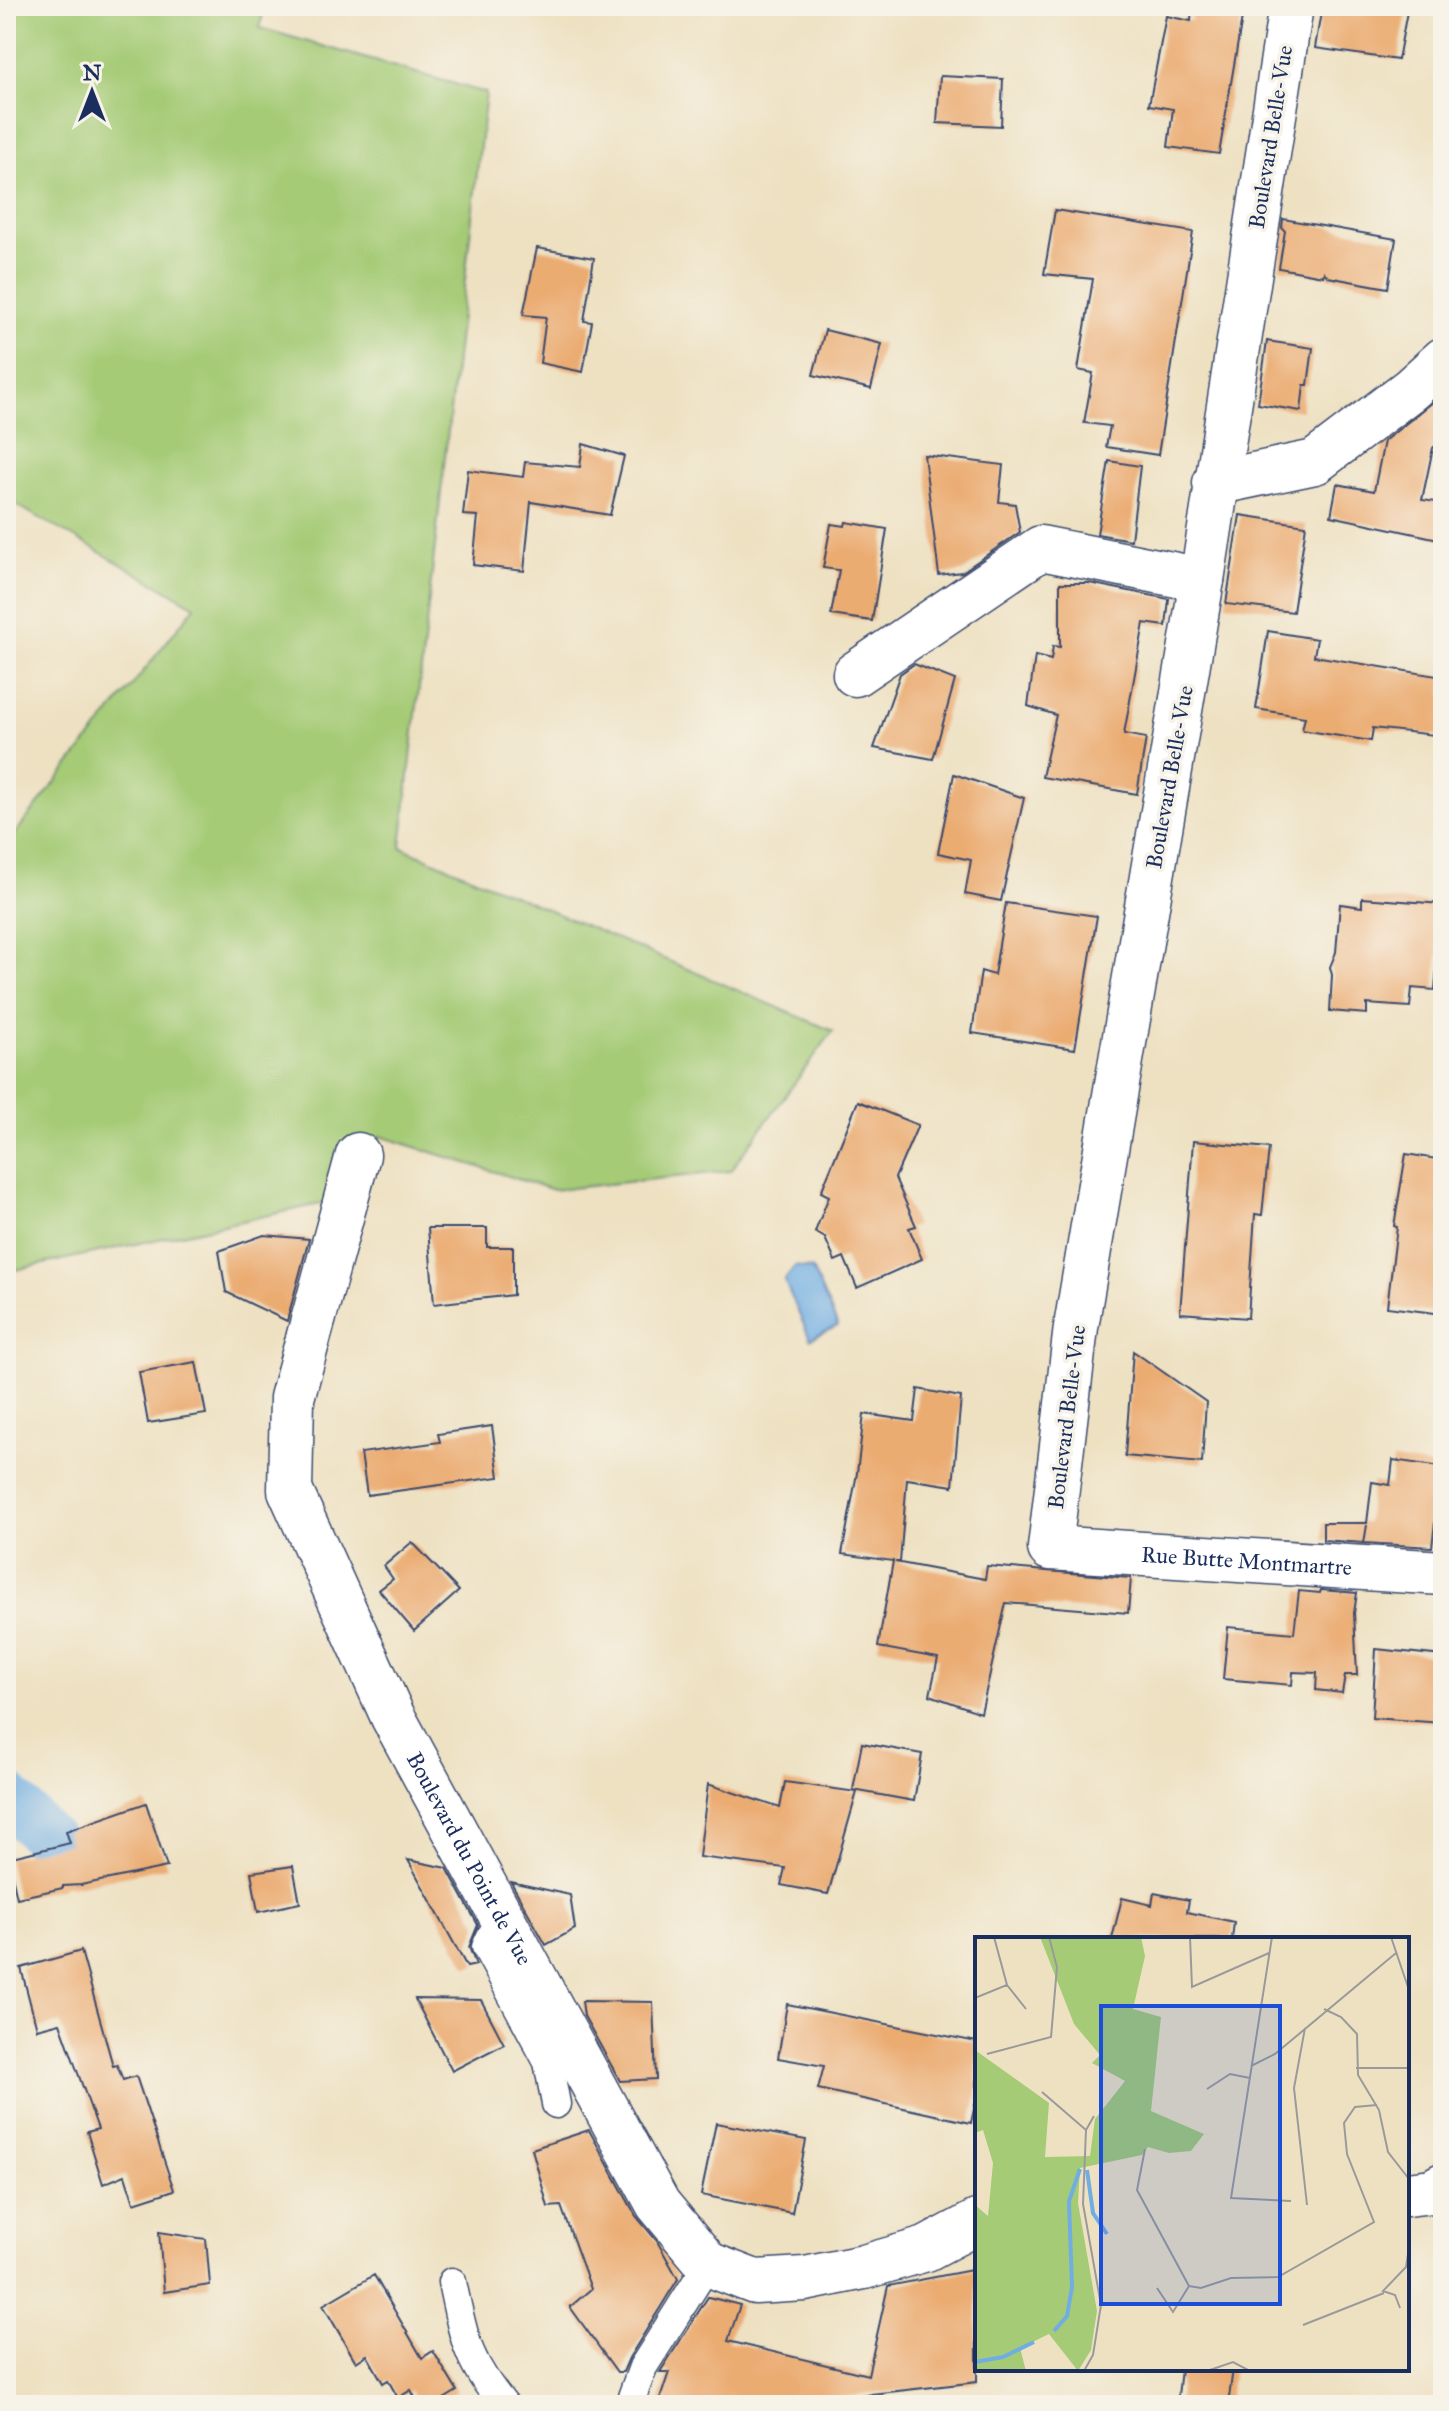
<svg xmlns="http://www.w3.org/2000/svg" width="1449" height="2411" viewBox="0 0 1449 2411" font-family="'IM FELL Great Primer',serif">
<rect width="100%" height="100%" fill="#f7f3e8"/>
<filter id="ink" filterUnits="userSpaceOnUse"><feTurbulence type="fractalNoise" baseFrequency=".0125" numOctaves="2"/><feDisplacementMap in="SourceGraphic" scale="16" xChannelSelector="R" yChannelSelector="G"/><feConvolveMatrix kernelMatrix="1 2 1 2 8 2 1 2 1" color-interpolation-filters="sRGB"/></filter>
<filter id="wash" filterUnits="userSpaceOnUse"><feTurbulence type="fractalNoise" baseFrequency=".006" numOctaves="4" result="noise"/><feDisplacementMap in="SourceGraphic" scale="32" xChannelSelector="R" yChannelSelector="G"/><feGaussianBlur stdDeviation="1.8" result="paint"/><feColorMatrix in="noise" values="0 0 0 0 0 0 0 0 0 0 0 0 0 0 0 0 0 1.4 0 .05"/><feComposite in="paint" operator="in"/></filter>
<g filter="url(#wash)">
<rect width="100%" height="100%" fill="#eee1c2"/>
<polygon fill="#a5cb76" stroke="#607d6a" stroke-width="2" points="6,6 264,6 260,28 486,93 401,847 833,1031 730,1171 553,1190 380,1136 334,1201 6,1272 6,845 195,606 6,499"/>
<polygon fill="#70ade2" stroke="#466ea0" stroke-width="2" points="795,1266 812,1269 838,1326 810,1339 784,1280"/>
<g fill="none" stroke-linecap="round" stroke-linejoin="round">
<polyline stroke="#70ade2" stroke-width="50" points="6,1796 49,1840"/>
</g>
<g id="blocks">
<g fill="#ebac72">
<polygon points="1192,6 1244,6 1219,154 1168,147 1173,109 1149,105 1166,16 1191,21"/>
<polygon points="1322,6 1408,6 1398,60 1315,48"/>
<polygon points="940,76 1003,79 1001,126 937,123"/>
<polygon points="1055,210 1193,232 1158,455 1106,447 1110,426 1084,423 1093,373 1078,370 1093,279 1044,274"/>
<polygon points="1283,219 1396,239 1388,288 1328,277 1324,272 1323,276 1279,268 1285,231 1282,228"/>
<polygon points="537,248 594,258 584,321 592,322 583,372 540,363 546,317 523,315"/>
<polygon points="825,330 882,344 871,389 813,375"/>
<polygon points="1267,341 1313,348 1308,385 1304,385 1301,411 1258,404"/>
<polygon points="1443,394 1443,439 1433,448 1422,500 1443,503 1443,540 1331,516 1337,484 1374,491 1384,441"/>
<polygon points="583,444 624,456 610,515 531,502 524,571 473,565 478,516 463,515 468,470 523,477 525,462 580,467"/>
<polygon points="924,455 1003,465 999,502 1015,504 1020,532 962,572 939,575"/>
<polygon points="1109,461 1140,466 1131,540 1097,534"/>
<polygon points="1240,515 1306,525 1293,612 1226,604"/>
<polygon points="846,522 887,529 872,621 831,615 839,570 823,568 831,524 845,526"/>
<polygon points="1060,583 1089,583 1169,599 1166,626 1144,623 1124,734 1146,738 1137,794 1042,777 1056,715 1028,706 1035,656 1051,660 1053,646 1060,647"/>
<polygon points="1268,631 1317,639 1314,656 1443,677 1443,736 1373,728 1371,741 1302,730 1305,717 1256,709"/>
<polygon points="914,664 955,680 933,759 874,748 900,674"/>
<polygon points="954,774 1024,798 1001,901 965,894 971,860 938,853"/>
<polygon points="1362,898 1442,904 1435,990 1412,988 1410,1007 1367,1004 1367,1014 1330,1011 1332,975 1330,967 1336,952 1340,904 1362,907"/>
<polygon points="1006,903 1097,916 1075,1049 972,1033 981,971 994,975"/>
<polygon points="858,1101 918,1125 895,1178 916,1226 909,1228 922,1259 857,1288 844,1257 835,1261 825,1238 815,1232 829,1196 821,1192"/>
<polygon points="1193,1141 1269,1148 1262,1215 1255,1214 1248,1318 1180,1313"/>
<polygon points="1406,1154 1443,1160 1443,1314 1387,1307 1397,1227 1394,1226"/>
<polygon points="428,1228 487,1228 487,1247 513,1247 513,1295 434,1304"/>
<polygon points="264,1235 309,1239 287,1321 226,1292 219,1251"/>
<polygon points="1133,1351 1206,1402 1202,1463 1125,1456"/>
<polygon points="196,1362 206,1414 148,1423 139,1372"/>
<polygon points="918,1389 961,1397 953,1486 907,1479 900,1562 895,1562 985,1579 987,1566 1131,1578 1128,1613 1006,1603 981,1713 930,1695 938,1658 878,1647 893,1561 842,1554 857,1473 864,1414 914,1421"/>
<polygon points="492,1426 499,1477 367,1495 361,1453 440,1442 438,1434"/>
<polygon points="1393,1460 1442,1467 1432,1547 1364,1543 1367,1525 1364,1543 1323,1540 1323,1523 1367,1523 1372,1482 1390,1485"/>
<polygon points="412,1542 459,1591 414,1631 379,1590 393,1579 384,1566"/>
<polygon points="1321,1590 1357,1593 1354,1613 1357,1675 1345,1675 1342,1693 1316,1690 1317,1673 1293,1672 1292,1685 1223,1679 1228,1627 1294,1633 1299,1591 1320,1593"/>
<polygon points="1376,1649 1443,1656 1443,1723 1372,1718"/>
<polygon points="862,1743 922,1754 914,1801 853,1790"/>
<polygon points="785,1782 857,1792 828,1894 781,1885 785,1868 699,1857 708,1784 780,1808"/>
<polygon points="146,1803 167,1867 81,1885 63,1886 63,1888 17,1898 8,1858 70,1843 66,1831"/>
<polygon points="408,1860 447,1868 478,1925 469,1947 476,1965 467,1967"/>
<polygon points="293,1866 300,1903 258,1912 251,1872"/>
<polygon points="511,1882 570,1895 575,1929 546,1945"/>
<polygon points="1154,1893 1189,1900 1187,1912 1234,1922 1232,1939 1112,1939 1122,1898 1152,1905"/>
<polygon points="81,1951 113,2066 117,2065 123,2080 136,2076 174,2190 134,2203 125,2175 103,2184 87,2132 98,2129 60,2023 37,2029 21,1968"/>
<polygon points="415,1999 481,2000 504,2044 452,2071"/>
<polygon points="582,2001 653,2002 656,2079 620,2081 584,2016"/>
<polygon points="787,2004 977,2042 977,2095 971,2123 818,2089 824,2066 778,2058"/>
<polygon points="716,2123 806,2140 792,2213 701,2195"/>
<polygon points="589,2130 636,2216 657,2241 678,2279 629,2358 623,2372 617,2372 570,2307 591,2289 561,2206 548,2207 532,2149"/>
<polygon points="159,2232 206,2239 210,2285 164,2292"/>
<polygon points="977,2269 977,2382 773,2405 658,2405 669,2372 660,2372 708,2297 740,2305 728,2341 868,2375 888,2286"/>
<polygon points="374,2275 422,2358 433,2351 457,2391 434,2405 419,2405 411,2390 398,2398 388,2380 383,2383 367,2355 356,2362 323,2305"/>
<polygon points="1181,2369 1233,2369 1228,2405 1177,2405"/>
</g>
</g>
</g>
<g filter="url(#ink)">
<use href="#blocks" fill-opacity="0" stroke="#3b4a6d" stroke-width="2"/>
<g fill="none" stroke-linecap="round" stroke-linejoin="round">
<defs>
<g id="service">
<polyline points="507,1926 492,1934 486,1947 548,2062 556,2104"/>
<path d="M 452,2282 C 464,2338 466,2360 504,2405"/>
<polyline points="629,2405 643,2367 708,2264"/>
</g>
<g id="minor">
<path id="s1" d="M 1291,6 L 1202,580 L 1076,1327 L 1050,1548 L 1443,1573"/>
<polyline points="1215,483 1315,462 1411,389 1443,360"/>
<polyline points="855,674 1041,548 1202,580"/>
<path id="s2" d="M 358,1155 L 292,1398 L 290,1490 L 393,1717 L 658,2204 L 708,2264 L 755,2282 L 805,2279 L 864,2267 L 926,2249 L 977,2222"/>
<polyline points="1407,2194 1432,2191 1443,2185"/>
</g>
</defs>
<use href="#service" stroke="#3b4a6d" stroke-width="31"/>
<use href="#minor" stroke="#3b4a6d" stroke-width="47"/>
<use href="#service" stroke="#fff" stroke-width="28"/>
<use href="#minor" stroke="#fff" stroke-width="44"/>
</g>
</g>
<g text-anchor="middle" stroke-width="7" stroke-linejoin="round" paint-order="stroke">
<g font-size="22" fill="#1b2f5e" stroke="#f7f3e8">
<text transform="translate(1270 137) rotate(-81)" y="8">Boulevard Belle-Vue</text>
<text transform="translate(1169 777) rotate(-80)" y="8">Boulevard Belle-Vue</text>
<text transform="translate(1066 1417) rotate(-83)" y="8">Boulevard Belle-Vue</text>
<text dy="8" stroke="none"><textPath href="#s1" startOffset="1758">Rue Butte Montmartre</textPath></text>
<text dy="8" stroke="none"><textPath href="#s2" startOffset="754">Boulevard du Point de Vue</textPath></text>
</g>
</g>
<g transform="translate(975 1937)">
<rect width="434" height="434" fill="#eee1c2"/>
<path d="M 65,0 L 166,0 L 170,19 L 158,72 L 186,80 L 176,174 L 229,197 L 216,214 L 194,216 L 173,210 L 167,218 L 105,231 L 103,266 L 122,374 L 116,413 L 103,434 L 74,397 L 45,411 L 51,434 L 0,434 L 0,268 L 13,279 L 18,226 L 8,193 L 0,196 L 0,113 L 74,166 L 70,220 L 115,219 L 120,182 L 150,144 L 117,126 L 125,118 L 99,87 Z" fill="#a5cb76"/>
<path fill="none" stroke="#70ade2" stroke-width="4" d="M 112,233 L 118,276 L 132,297M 79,394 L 92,379 L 97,350 L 94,264 L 105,232M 0,425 L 28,420 L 59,405"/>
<path fill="none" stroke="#9a9a9a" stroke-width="2" d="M 215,0 L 217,50 L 294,16M 297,0 L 256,261 L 316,264M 416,0 L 434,53M 32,48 L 51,72M 0,61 L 32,48 L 19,0M 349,72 L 366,80 L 382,97 L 383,138 L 404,173 L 413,215 L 434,242M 330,91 L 319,151 L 332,268M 12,117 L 76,100 L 82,30 L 74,0M 276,129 L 300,117 L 421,16M 381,131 L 434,131M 232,152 L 255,137 L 275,141M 67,155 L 111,193M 170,212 L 162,253 L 214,349 L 226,351 L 256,341 L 303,340 L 399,285 L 372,217 L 369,186 L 380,170 L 402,168M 182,351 L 198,375 L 214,349M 425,371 L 420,358 L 408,354 L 431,330 L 434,311M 328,388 L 409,356M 109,434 L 118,418 L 126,368 L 108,267 L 111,193 L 119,179M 232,434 L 258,425 L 275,434"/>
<path fill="#1d4ed8" fill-opacity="0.15" stroke="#1d4ed8" stroke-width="4" d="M 126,69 L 305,69 L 305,367 L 126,367 Z"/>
<rect width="434" height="434" fill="none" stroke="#1b2f5e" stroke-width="4"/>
</g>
<rect width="1449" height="2411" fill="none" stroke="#f7f3e8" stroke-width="32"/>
<g transform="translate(92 92)" stroke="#f7f3e8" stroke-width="6" paint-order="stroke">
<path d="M0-6L14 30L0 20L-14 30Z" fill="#1b2f5e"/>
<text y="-12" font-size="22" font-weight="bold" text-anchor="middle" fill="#1b2f5e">N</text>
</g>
</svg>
